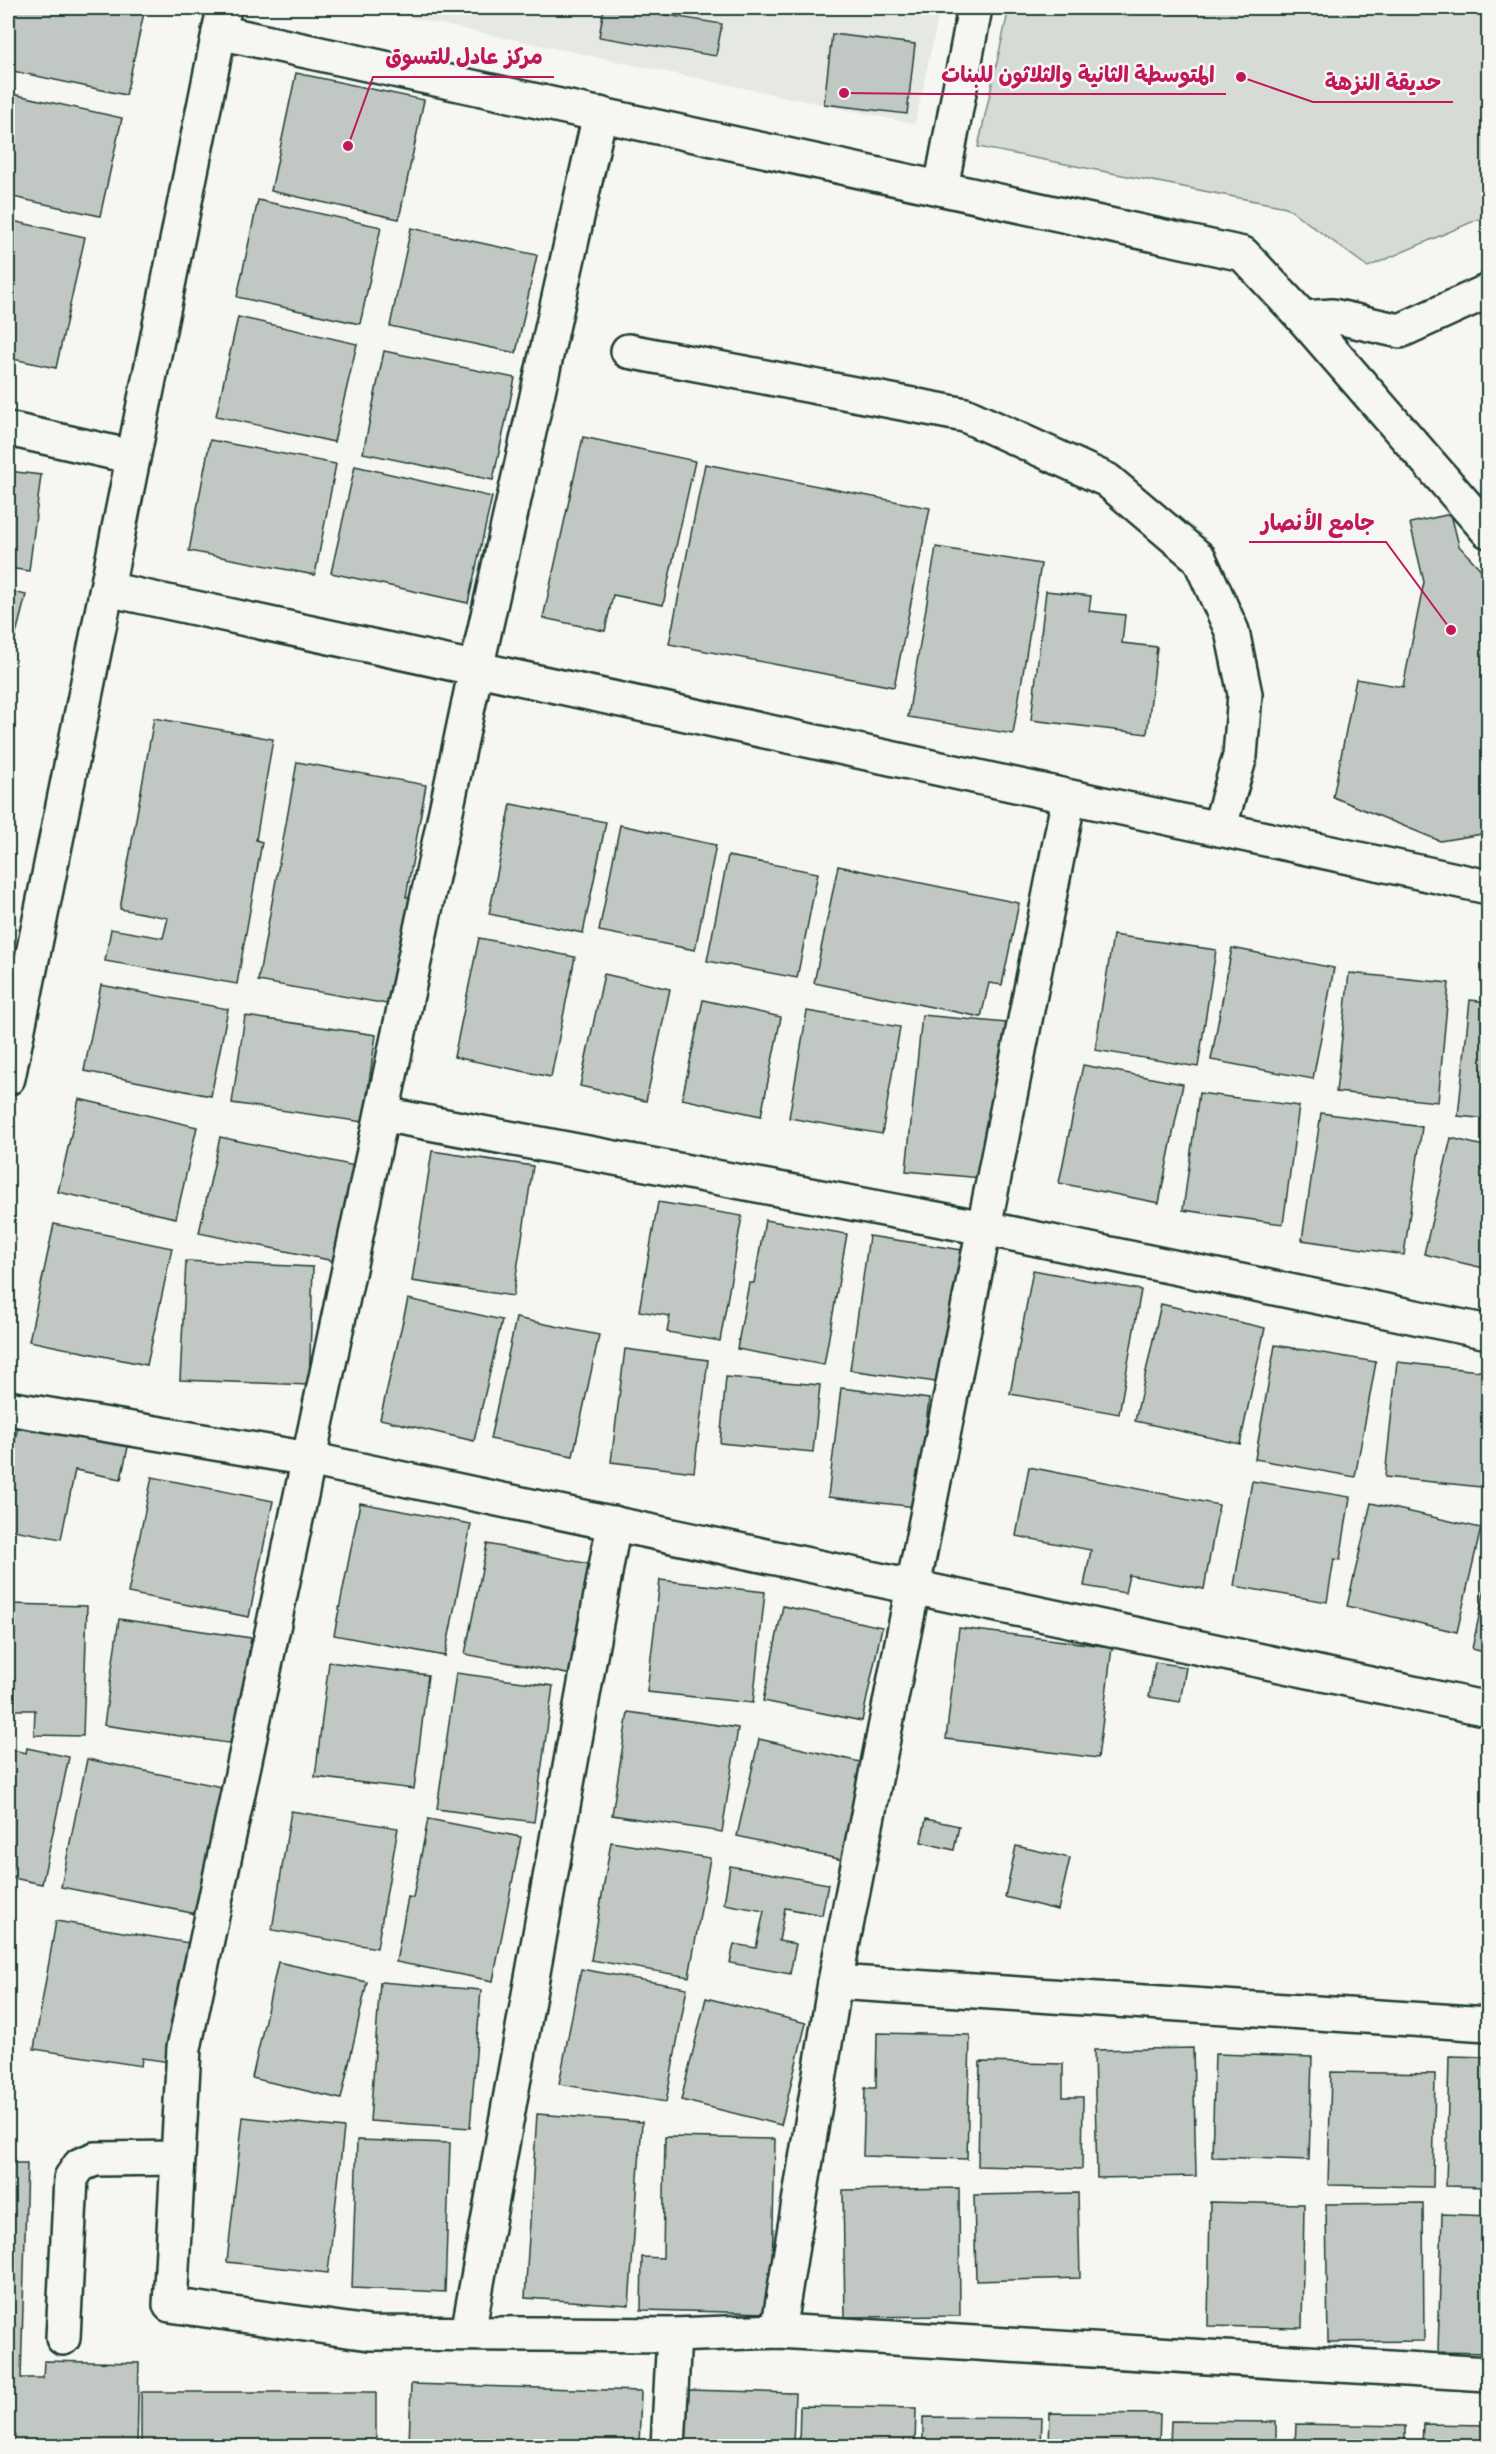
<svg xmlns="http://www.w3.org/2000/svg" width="1496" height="2454" viewBox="0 0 1496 2454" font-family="Caveat,'Playpen Sans Arabic',sans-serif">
<rect width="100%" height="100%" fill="#f6f6f2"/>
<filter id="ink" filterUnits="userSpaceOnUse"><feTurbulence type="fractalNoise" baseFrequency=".0167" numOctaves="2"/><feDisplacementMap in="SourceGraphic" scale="12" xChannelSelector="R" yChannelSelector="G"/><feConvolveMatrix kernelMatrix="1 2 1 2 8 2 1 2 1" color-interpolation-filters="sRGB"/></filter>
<g filter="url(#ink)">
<polygon fill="#e6e8e4" points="364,8 940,8 915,124"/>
<polygon fill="#d6dbd6" stroke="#7a8c85" stroke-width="1.5" points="1009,8 1488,8 1488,215 1368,267 1286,207 978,147"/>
<g fill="#c1c8c3" stroke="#1f3d34" stroke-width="1.5">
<polygon points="14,8 145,8 126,95 8,70 8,38"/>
<polygon points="604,8 624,8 722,24 716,56 599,37"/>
<polygon points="832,34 915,44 907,114 824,104"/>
<polygon points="296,73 424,100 399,219 271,191"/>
<polygon points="8,93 122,118 100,216 8,196"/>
<polygon points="258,200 381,227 360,324 237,297"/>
<polygon points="8,220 85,237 56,368 8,358"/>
<polygon points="411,228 537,255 516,353 390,326"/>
<polygon points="238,317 357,344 334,442 216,416"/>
<polygon points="384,351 515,378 493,480 363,453"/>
<polygon points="583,437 695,461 663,605 613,595 605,631 543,618"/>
<polygon points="210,440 336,464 315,575 189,551"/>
<polygon points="705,464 930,508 894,687 669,644"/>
<polygon points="355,466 492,497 468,603 331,573"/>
<polygon points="8,471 41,475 29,571 8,568"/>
<polygon points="1451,514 1459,546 1488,577 1488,833 1440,841 1333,797 1356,679 1403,687 1424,582 1410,523"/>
<polygon points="936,547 1041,564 1013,734 908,717"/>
<polygon points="8,591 26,595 8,665"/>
<polygon points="1046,591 1091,596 1089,611 1125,615 1122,643 1157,647 1147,734 1031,720"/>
<polygon points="154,718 273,739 256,840 262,842 237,984 105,961 111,929 163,938 168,918 120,909"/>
<polygon points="297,762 426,785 406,897 412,897 392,1005 258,981"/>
<polygon points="511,804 606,822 583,933 489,914"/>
<polygon points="620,825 716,845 695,950 599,931"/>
<polygon points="728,856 818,873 797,978 707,961"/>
<polygon points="838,866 1019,903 1002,985 989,983 981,1017 814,983"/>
<polygon points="1113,935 1216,950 1198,1067 1095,1050"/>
<polygon points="479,938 575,957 551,1077 454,1057"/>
<polygon points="1232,948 1334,968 1313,1079 1211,1060"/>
<polygon points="1349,973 1449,983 1438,1102 1336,1092"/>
<polygon points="604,974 670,989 646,1101 580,1086"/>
<polygon points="101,985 228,1009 211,1096 84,1071"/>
<polygon points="703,1000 781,1017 761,1116 682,1099"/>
<polygon points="1470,1000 1488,1002 1488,1119 1458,1116"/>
<polygon points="807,1011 900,1027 882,1134 789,1118"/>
<polygon points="922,1015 1027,1025 992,1179 906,1171"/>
<polygon points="245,1016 376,1035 363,1122 232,1103"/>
<polygon points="1083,1065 1183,1084 1159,1203 1059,1183"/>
<polygon points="1199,1093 1299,1106 1283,1224 1183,1210"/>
<polygon points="79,1099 197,1127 176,1218 58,1192"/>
<polygon points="1321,1113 1422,1127 1404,1255 1302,1240"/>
<polygon points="220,1137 355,1166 334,1261 199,1233"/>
<polygon points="1451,1138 1488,1147 1488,1269 1424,1254"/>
<polygon points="432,1151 533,1166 513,1296 412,1281"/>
<polygon points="658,1202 742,1216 720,1341 667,1332 670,1316 639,1311"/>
<polygon points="765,1220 847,1234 824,1365 737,1349 749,1283 754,1283"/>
<polygon points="54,1224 172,1248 147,1365 29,1341"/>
<polygon points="869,1236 962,1250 943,1383 850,1370"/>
<polygon points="186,1261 313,1267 309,1385 180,1380"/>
<polygon points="1033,1270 1141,1290 1119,1414 1010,1394"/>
<polygon points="408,1299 502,1320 474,1441 380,1419"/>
<polygon points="1161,1304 1265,1328 1240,1444 1135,1421"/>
<polygon points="516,1318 599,1335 573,1456 490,1439"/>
<polygon points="1275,1345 1376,1362 1355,1477 1255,1459"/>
<polygon points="625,1349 708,1360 694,1472 611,1462"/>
<polygon points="1397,1362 1488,1372 1488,1414 1481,1487 1385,1477"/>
<polygon points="726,1377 820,1385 813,1452 720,1443"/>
<polygon points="841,1388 929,1399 916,1507 828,1497"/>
<polygon points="18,1425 85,1438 87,1429 130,1438 121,1479 75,1470 61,1539 8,1529 8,1478"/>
<polygon points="1029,1467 1219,1505 1204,1589 1129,1575 1125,1593 1084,1586 1091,1550 1016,1536"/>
<polygon points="152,1477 273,1501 249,1617 128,1593"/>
<polygon points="1252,1481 1350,1497 1340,1560 1334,1559 1327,1602 1234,1586"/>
<polygon points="360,1503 471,1524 445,1656 334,1635"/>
<polygon points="1371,1503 1481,1528 1457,1632 1347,1606"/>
<polygon points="487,1544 595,1565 572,1675 465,1654"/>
<polygon points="1488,1574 1488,1653 1472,1649"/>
<polygon points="660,1580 765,1592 753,1703 647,1692"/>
<polygon points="8,1604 87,1606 83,1736 34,1735 35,1710 8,1710"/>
<polygon points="783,1606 882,1627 862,1721 763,1701"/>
<polygon points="119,1619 251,1638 235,1744 104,1725"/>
<polygon points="959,1628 1112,1647 1098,1758 946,1739"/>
<polygon points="329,1662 428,1675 414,1789 315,1777"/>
<polygon points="1155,1662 1186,1667 1180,1702 1149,1697"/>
<polygon points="456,1673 553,1686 534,1822 437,1809"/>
<polygon points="628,1712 738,1728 722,1832 612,1815"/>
<polygon points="759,1739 869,1764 847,1861 737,1836"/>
<polygon points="27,1748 69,1757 42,1884 8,1877 8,1749 26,1753"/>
<polygon points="87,1759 222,1787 197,1914 61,1887"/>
<polygon points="291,1811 398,1828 377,1948 272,1930"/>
<polygon points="428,1819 521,1837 493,1981 396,1962 408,1897 413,1898"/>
<polygon points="926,1819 959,1826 954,1850 921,1842"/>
<polygon points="611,1842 710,1858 689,1977 591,1960"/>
<polygon points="1016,1846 1070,1858 1058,1910 1005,1897"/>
<polygon points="730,1866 828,1884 822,1915 785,1908 779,1941 796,1944 790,1974 730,1963 734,1944 756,1948 764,1911 724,1904"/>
<polygon points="56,1921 190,1943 170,2062 142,2058 141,2066 34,2049"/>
<polygon points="278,1962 367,1982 341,2099 252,2078"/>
<polygon points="581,1969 687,1988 666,2102 559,2084"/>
<polygon points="380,1982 481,1990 470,2128 370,2121"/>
<polygon points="706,1998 806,2023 781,2125 681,2100"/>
<polygon points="877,2033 970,2035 967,2159 863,2156 865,2088 876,2088"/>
<polygon points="1193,2048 1196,2176 1097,2178 1094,2050"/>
<polygon points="1215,2054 1312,2057 1309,2160 1212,2157"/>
<polygon points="1449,2056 1488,2057 1488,2187 1446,2186"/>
<polygon points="980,2062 1063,2064 1063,2097 1083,2097 1082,2169 978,2166"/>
<polygon points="1331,2072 1435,2074 1433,2187 1328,2185"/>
<polygon points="537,2114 642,2122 629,2305 525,2298"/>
<polygon points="243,2117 344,2128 328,2273 227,2262"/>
<polygon points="665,2137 775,2139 771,2313 641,2310 642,2257 663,2258"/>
<polygon points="357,2140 450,2143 445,2292 352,2288"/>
<polygon points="8,2163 27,2163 21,2378 43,2378 44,2361 139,2363 137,2446 8,2446"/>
<polygon points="959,2188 960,2316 845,2317 843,2190"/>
<polygon points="1078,2193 1080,2278 976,2281 974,2195"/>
<polygon points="1210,2202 1304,2204 1302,2328 1208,2326"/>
<polygon points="1423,2203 1424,2341 1328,2342 1326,2204"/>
<polygon points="1442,2214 1488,2216 1488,2353 1438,2352"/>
<polygon points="411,2384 641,2391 639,2446 409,2446"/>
<polygon points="688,2390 795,2393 793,2446 686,2446"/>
<rect x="141" y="2392" width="235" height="54"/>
<polygon points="800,2406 916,2408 915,2446 799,2446"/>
<polygon points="1050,2413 1160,2414 1159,2446 1049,2446"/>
<polygon points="923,2417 1042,2418 1041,2446 923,2446"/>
<polygon points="1171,2421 1276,2422 1276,2446 1170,2446"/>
<polygon points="1296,2424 1405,2426 1405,2446 1295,2446"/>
<polygon points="1423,2424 1488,2425 1488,2446 1422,2446"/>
</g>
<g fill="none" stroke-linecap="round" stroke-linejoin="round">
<defs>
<g id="minor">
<polyline points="219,32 1243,254 1303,318 1488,531"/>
<polyline points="600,114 476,669 184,2048 170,2305 369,2333 674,2335 778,2331 1488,2374"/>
<polyline points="941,188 975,8"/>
<polyline points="1303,318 1333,316 1400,331 1488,291"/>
<polyline points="628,351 965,415 1107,480 1199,558 1232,631 1245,694 1240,756 1219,829"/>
<polyline points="8,429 133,457"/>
<polyline points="107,589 1488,887"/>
<polyline points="8,1078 224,8"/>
<polyline points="382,1114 984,1228 1488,1332"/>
<polyline points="8,1408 309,1459 1488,1709"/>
<polyline points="835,1982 1488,2024"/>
<polyline points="778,2331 835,1982 1069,797"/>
<polyline points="468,2333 614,1523"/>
<polyline points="63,2338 71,2178 80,2165 95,2159 178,2158"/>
<polyline points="668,2446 674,2335"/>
</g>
</defs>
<use href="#minor" stroke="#1f3d34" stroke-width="38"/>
<use href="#minor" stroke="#f6f6f2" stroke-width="33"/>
</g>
</g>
<path fill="none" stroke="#c2185b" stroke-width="2" d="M348 146L373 77H554M844 93L929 94H1226M1241 77L1313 102H1453M1451 630L1386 542H1249"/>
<g fill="#c2185b" stroke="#f6f6f2" stroke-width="2">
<circle cx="348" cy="146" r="6"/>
<circle cx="844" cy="93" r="6"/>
<circle cx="1241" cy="77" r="6"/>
<circle cx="1451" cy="630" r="6"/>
</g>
<g font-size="22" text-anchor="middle" font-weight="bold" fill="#c2185b" stroke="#f6f6f2" stroke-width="5" stroke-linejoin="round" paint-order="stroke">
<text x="464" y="64">مركز عادل للتسوق</text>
<text x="1078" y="82">المتوسطة الثانية والثلاثون للبنات</text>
<text x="1383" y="90">حديقة النزهة</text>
<text x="1318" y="530">جامع الأنصار</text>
</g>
<rect width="1496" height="2454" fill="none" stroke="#f6f6f2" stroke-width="30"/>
<rect x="15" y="15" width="1466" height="2424" fill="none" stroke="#1f3d34" stroke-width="2" filter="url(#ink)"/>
</svg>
